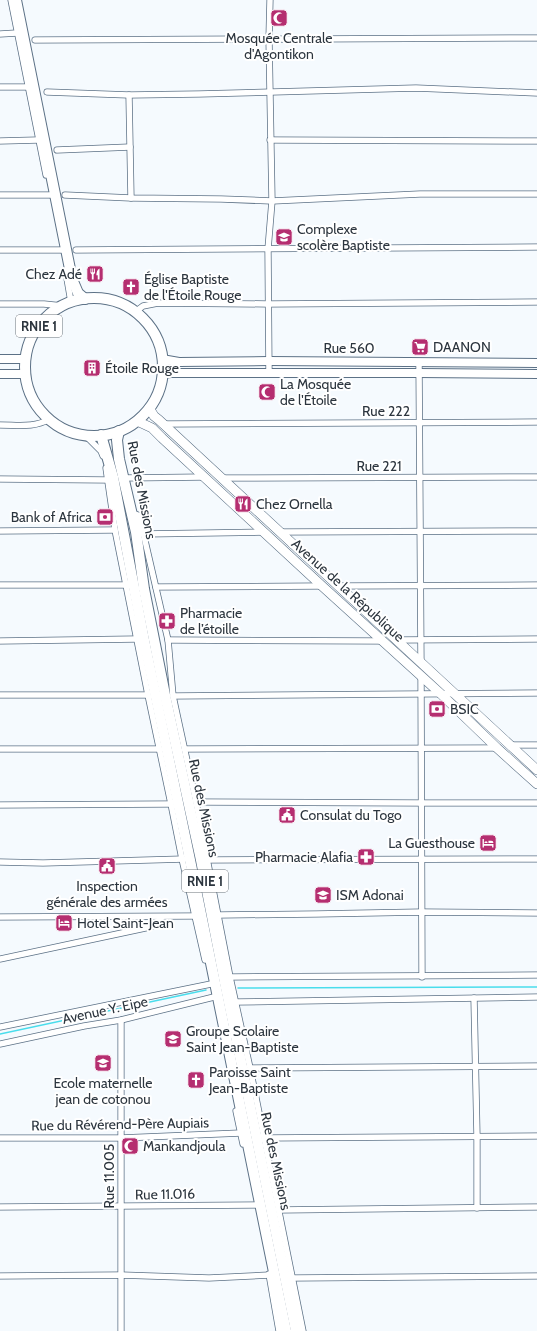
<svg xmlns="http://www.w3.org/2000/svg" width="537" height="1331" viewBox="0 0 537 1331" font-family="Cabin,sans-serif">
<rect width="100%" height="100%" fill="#f5fafe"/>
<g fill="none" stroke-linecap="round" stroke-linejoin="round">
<g stroke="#49ddec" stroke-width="1.5">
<polyline points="238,988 537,987"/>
<polyline points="0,1034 206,990"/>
</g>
<defs>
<g id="street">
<polyline points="11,0 46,175"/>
<polyline points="0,34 17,33"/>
<polyline points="35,40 537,38"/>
<polyline points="0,87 28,87"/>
<polyline points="47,92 129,95 199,94 416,88 537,93"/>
<polyline points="129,95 131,198"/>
<polyline points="270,140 537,141"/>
<polyline points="0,141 38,140"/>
<polyline points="57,150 130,147"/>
<polyline points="0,195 51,195"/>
<polyline points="65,195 131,198 221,199 272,201 420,194 537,194"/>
<polyline points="0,250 62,250"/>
<polyline points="76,250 537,247"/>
<polyline points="66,273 71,302"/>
<polyline points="0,304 44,304 63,306"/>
<polyline points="135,312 143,306 158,303 268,304 537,302"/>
<polyline points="419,362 421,663"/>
<polyline points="269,373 268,249 272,201 269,39 270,0"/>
<polyline points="163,424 537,422"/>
<path d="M 0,425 C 19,425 33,428 50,419"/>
<polyline points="85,435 101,451 103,456"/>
<polyline points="106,468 115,530 148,695 171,804 182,859 205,960"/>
<polyline points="123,478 205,477"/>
<polyline points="222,478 537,477"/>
<polyline points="0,479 108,480"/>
<polyline points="132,513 138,515 140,519 168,640 173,696 196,802 230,977 250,1068 303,1331"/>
<polyline points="0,531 115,530"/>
<polyline points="280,532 537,531"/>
<polyline points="143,534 264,532"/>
<polyline points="0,585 127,585"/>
<polyline points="338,586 537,585"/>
<polyline points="156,587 321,586"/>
<polyline points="168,640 382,641"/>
<polyline points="396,640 537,639"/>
<polyline points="0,641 137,639"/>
<polyline points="421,675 422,977"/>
<polyline points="0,695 148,695"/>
<polyline points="173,696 537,693"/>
<polyline points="510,745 537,745"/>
<polyline points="0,749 159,749"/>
<polyline points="185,749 496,748"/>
<polyline points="196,802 421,803 537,803"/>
<polyline points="0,805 171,804"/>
<polyline points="204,860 537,859"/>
<polyline points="0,862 43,863 184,859"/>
<polyline points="219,915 316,914 422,912 537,913"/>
<polyline points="0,917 195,916"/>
<polyline points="0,959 150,927 154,925 162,917"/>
<polyline points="230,977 537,975"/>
<polyline points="474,998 477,1136 477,1208"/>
<polyline points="236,1002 537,997"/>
<polyline points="121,1020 121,1331"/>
<polyline points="0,1027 211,984"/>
<polyline points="0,1044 84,1026 121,1020 214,997"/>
<polyline points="250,1068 537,1066"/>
<polyline points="236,1111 243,1144"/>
<polyline points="0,1138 121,1138 241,1133"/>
<polyline points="264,1138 537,1136"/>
<polyline points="0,1207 258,1205"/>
<polyline points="279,1210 537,1207"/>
<polyline points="269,1274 279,1331"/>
<polyline points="0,1276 121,1275 209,1278 270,1275"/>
<polyline points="293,1278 537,1276"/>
</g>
<g id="secondary">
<polyline points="0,359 26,359"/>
<polyline points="162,359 179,362 269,361 537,363"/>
<polyline points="0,374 26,374"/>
<polyline points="162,374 171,373 419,373 537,374"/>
</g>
<g id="primary">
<polyline points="149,408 154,416 159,420 537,770"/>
<polyline points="137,421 152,428 162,438 322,586 441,694 497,748 537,784"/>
</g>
<g id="highway">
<polyline points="16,0 72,279 78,293 85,299"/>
<circle cx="94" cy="367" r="69"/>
<polyline points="119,431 117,440 119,459 136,532 144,589 165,695 201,860 225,983 296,1331"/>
<polyline points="101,435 113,477 144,640 190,860 286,1331"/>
</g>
</defs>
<use href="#street" stroke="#5c7186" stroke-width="7"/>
<use href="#secondary" stroke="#5c7186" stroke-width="10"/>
<use href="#primary" stroke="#5c7186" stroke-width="10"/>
<use href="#highway" stroke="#5c7186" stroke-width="12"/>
<use href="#street" stroke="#fff" stroke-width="5.5"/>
<use href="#secondary" stroke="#fff" stroke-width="8"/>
<use href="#primary" stroke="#fff" stroke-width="9"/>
<use href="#highway" stroke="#fff" stroke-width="10"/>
</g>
<defs>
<symbol id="mosque-square" viewBox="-11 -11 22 22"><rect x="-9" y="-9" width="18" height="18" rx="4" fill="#b52e70" stroke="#fff"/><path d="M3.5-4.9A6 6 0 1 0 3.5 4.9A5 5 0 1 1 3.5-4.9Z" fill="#fff"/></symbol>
<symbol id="school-square" viewBox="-11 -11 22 22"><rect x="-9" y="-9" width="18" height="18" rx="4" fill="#b52e70" stroke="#fff"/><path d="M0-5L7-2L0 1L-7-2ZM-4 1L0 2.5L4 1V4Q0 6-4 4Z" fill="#fff"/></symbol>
<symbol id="restaurant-square" viewBox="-11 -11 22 22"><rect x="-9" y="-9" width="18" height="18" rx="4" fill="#b52e70" stroke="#fff"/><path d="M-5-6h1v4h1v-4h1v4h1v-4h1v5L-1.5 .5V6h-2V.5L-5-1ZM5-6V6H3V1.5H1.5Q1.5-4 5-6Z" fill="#fff"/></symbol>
<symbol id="church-square" viewBox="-11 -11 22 22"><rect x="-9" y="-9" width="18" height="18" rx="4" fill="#b52e70" stroke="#fff"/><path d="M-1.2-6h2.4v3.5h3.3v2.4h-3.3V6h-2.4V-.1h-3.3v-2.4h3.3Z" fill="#fff"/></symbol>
<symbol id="supermarket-square" viewBox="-11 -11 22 22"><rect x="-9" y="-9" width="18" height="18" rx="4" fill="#b52e70" stroke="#fff"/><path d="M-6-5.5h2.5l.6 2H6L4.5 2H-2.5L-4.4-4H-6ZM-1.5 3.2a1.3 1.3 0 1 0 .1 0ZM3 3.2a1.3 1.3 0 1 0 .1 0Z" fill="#fff"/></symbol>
<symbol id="building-square" viewBox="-11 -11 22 22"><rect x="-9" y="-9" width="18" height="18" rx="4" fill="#b52e70" stroke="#fff"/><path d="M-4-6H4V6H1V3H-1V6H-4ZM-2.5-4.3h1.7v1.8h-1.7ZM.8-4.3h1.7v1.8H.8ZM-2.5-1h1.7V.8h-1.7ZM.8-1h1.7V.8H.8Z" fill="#fff"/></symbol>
<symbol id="bank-square" viewBox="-11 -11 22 22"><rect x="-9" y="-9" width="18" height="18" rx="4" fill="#b52e70" stroke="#fff"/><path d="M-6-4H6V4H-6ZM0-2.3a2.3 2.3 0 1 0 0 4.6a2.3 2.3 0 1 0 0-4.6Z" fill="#fff"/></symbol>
<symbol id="pharmacy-square" viewBox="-11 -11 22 22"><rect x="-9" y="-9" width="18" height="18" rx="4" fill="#b52e70" stroke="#fff"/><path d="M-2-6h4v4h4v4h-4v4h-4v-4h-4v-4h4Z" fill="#fff"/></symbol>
<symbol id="civic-square" viewBox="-11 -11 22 22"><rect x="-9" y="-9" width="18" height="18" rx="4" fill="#b52e70" stroke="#fff"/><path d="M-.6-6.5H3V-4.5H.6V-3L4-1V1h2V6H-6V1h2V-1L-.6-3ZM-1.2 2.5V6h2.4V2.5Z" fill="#fff"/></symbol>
<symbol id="hotel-square" viewBox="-11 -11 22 22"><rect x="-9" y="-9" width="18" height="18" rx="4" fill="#b52e70" stroke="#fff"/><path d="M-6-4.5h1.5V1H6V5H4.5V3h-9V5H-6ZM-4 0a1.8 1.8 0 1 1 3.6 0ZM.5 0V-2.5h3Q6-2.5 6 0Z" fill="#fff"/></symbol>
<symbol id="university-square" viewBox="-11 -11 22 22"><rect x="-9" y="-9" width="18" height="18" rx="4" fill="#b52e70" stroke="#fff"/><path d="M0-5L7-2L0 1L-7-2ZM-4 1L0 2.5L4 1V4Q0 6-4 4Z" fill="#fff"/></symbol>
</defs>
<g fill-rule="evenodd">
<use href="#mosque-square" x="269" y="8" width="20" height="20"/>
<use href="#school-square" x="274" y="227" width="20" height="20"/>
<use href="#restaurant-square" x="85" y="264" width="20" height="20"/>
<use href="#church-square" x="121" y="277" width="20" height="20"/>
<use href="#supermarket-square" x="410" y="337" width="20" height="20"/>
<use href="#building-square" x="82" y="358" width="20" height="20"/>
<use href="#mosque-square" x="257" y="382" width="20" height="20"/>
<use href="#restaurant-square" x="233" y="494" width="20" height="20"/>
<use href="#bank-square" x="95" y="507" width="20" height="20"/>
<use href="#pharmacy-square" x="157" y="611" width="20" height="20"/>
<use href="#bank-square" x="427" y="699" width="20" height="20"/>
<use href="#civic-square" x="277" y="805" width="20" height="20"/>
<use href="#hotel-square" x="478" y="833" width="20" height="20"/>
<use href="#pharmacy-square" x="356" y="847" width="20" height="20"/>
<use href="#civic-square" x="97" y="856" width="20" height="20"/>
<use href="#university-square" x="313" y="885" width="20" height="20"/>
<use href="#hotel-square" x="54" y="913" width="20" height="20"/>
<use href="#school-square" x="163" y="1029" width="20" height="20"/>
<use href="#school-square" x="93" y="1053" width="20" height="20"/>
<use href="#church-square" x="186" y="1070" width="20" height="20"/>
<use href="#mosque-square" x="120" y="1136" width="20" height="20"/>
</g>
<g text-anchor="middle" stroke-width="4" stroke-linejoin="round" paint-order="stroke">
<g fill="#fff" stroke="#6b7278" stroke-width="1">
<rect x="16" y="315" width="46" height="22" rx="3"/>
<rect x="182" y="870" width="46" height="22" rx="3"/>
</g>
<g font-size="13" font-weight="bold" fill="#2c353e">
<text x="39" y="331">RNIE 1</text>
<text x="205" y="886">RNIE 1</text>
</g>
<g font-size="14" fill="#2c353e" stroke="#fff" text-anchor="start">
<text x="279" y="43" text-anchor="middle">Mosquée Centrale<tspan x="279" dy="16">d'Agontikon</tspan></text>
<text x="297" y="234">Complexe<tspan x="297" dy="16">scolère Baptiste</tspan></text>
<text x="82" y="279" text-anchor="end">Chez Adé</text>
<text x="144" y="284">Église Baptiste<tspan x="144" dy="16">de l'Étoile Rouge</tspan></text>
<text x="433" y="352">DAANON</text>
<text x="105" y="373">Étoile Rouge</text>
<text x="280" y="389">La Mosquée<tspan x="280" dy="16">de l'Étoile</tspan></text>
<text x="256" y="509">Chez Ornella</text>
<text x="92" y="522" text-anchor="end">Bank of Africa</text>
<text x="180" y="618">Pharmacie<tspan x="180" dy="16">de l’étoille</tspan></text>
<text x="450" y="714">BSIC</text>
<text x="300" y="820">Consulat du Togo</text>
<text x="475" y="848" text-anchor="end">La Guesthouse</text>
<text x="353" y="862" text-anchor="end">Pharmacie Alafia</text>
<text x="107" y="891" text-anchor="middle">Inspection<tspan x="107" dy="16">générale des armées</tspan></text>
<text x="336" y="900">ISM Adonai</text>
<text x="77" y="928">Hotel Saint-Jean</text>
<text x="186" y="1036">Groupe Scolaire<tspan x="186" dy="16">Saint Jean-Baptiste</tspan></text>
<text x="209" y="1077">Paroisse Saint<tspan x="209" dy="16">Jean-Baptiste</tspan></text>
<text x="103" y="1088" text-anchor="middle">Ecole maternelle<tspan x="103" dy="16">jean de cotonou</tspan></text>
<text x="143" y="1151">Mankandjoula</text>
</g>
<g font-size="14" fill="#2c353e" stroke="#fff">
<text x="349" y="353">Rue 560</text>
<text x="386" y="416">Rue 222</text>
<text x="379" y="471">Rue 221</text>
<text transform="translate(142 490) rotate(79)" y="5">Rue des Missions</text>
<text transform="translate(348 590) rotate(42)" y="5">Avenue de la République</text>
<text transform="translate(204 808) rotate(78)" y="5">Rue des Missions</text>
<text transform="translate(105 1010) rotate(-12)" y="5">Avenue Y. Eipe</text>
<text transform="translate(120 1124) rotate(-1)" y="5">Rue du Révérend-Père Aupiais</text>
<text transform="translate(276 1161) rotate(78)" y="5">Rue des Missions</text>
<text transform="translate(109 1176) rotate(-90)" y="5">Rue 11.005</text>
<text transform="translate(165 1194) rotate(-1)" y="5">Rue 11.016</text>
</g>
</g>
</svg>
